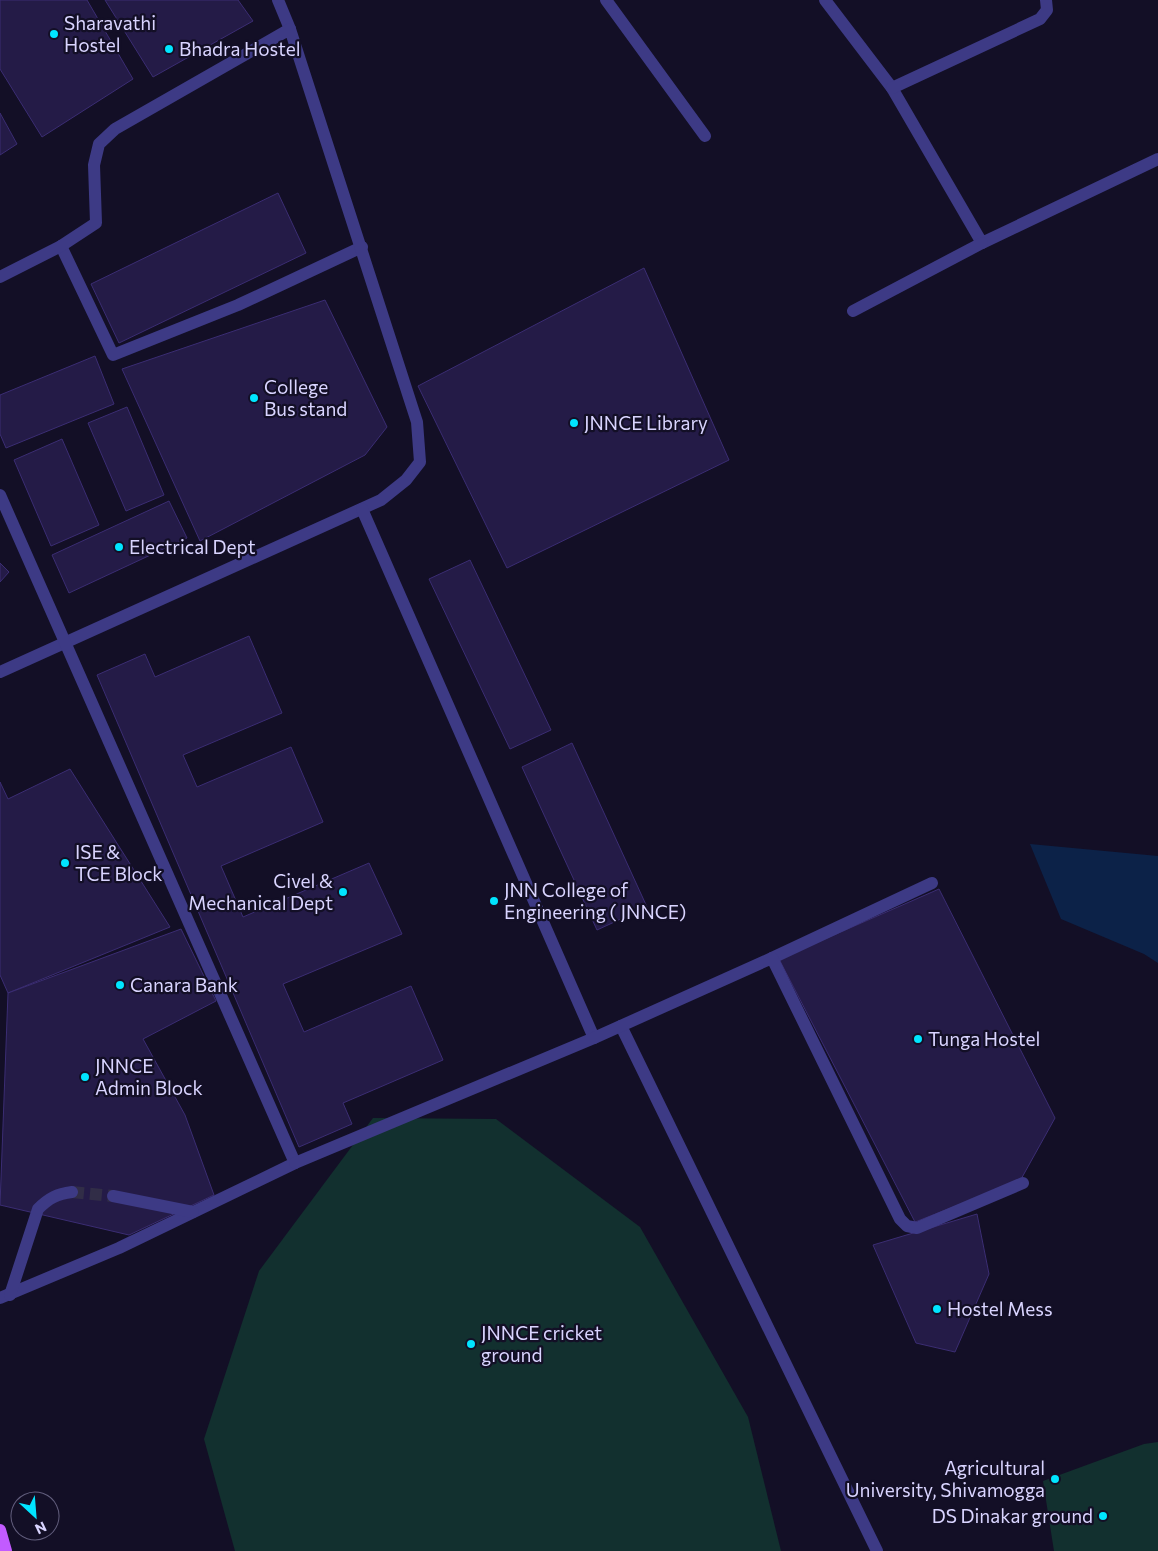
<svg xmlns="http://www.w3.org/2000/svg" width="1158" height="1551" viewBox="0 0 1158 1551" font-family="Commissioner,sans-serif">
<rect width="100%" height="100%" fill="#130f26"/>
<g fill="#12302f">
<polygon points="373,1118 496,1119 640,1227 748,1417 781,1551 235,1551 204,1439 259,1271"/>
<polygon points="1158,1442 1158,1551 1054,1551 1043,1481 1144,1444"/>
</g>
<polygon fill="#0c2248" points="1030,844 1158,856 1158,963 1144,954 1061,919"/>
<g fill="#241b47" stroke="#3b2d73">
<polygon points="0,0 87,0 133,79 42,137 0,69"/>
<polygon points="105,0 238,0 253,21 153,77"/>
<polygon points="0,113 17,144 0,155"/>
<polygon points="278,193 306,253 119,343 91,284"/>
<polygon points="644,268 729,460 507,568 418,386"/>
<polygon points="325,300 387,427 365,455 200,541 122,369"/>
<polygon points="95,356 114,404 6,448 0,434 0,395"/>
<polygon points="127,407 164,495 126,511 88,423"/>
<polygon points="62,439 99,525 51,546 14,460"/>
<polygon points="169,501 187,538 69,593 52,555"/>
<polygon points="470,560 551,730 510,749 429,579"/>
<polygon points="0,563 9,572 0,582"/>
<polygon points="249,636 282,713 183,755 197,787 291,747 323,822 221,866 243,917 369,863 402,934 283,984 304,1032 411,986 443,1060 343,1103 352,1124 299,1147 97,675 145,654 155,677"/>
<polygon points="572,743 647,907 597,930 522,767"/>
<polygon points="70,769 170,927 8,993 0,975 0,782 8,799"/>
<polygon points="939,889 1055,1118 1020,1181 915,1222 779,959"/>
<polygon points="181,929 216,1001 143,1039 185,1115 214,1195 129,1235 0,1205 8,993"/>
<polygon points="977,1214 989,1274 955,1352 916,1343 873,1245"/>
</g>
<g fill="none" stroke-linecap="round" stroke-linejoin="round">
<polyline stroke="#312d47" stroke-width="12" stroke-dasharray="12 6" stroke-linecap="butt" points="72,1192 113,1196"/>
<g stroke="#3d3a85" stroke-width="12">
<polyline points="278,0 290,29"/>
<polyline points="606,0 705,136"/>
<polyline points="825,0 892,88 982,243 1158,159"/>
<polyline points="892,88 1040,19 1047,10 1046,0"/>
<polyline points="61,246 113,355 238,305 362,247"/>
<polyline points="0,277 61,246 96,223 94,165 99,144 115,129 290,29 417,422 420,462 406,480 381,500 0,672"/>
<polyline points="853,311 982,243"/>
<polyline points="0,495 295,1163 119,1248 0,1298"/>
<polyline points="362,509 594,1038"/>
<polyline points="772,958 932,883"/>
<polyline points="621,1026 877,1551"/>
<polyline points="295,1163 594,1038 772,958 900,1219 907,1226 917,1228 1023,1183"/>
<polyline points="113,1196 193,1212"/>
<path d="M 10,1295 L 38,1209 C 49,1198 57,1194 72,1192"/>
</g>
<polyline stroke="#c25bff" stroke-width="12" points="0,1530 6,1551"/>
</g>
<g fill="#00e5ff" stroke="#130f26" stroke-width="2">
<circle cx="54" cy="34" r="5"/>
<circle cx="169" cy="49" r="5"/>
<circle cx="254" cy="398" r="5"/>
<circle cx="574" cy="423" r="5"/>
<circle cx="119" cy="547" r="5"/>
<circle cx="65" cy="863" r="5"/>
<circle cx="343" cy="892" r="5"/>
<circle cx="494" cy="901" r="5"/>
<circle cx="120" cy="985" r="5"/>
<circle cx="918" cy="1039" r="5"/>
<circle cx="85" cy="1077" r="5"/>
<circle cx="937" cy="1309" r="5"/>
<circle cx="471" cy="1344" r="5"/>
<circle cx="1055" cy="1479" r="5"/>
<circle cx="1103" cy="1516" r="5"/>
</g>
<g text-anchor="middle" stroke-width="4.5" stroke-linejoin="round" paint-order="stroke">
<g font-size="19" fill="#d9d4ff" stroke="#130f26" text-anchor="start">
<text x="64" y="30">Sharavathi<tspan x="64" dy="22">Hostel</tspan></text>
<text x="179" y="56">Bhadra Hostel</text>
<text x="264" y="394">College<tspan x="264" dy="22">Bus stand</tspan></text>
<text x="584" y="430">JNNCE Library</text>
<text x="129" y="554">Electrical Dept</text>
<text x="75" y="859">ISE &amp;<tspan x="75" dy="22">TCE Block</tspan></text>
<text x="333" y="888" text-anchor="end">Civel &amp;<tspan x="333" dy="22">Mechanical Dept</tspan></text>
<text x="504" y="897">JNN College of<tspan x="504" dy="22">Engineering ( JNNCE)</tspan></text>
<text x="130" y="992">Canara Bank</text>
<text x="928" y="1046">Tunga Hostel</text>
<text x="95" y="1073">JNNCE<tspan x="95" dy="22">Admin Block</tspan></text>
<text x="947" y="1316">Hostel Mess</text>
<text x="481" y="1340">JNNCE cricket<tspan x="481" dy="22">ground</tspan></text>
<text x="1045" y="1475" text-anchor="end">Agricultural<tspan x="1045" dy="22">University, Shivamogga</tspan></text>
<text x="1093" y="1523" text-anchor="end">DS Dinakar ground</text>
</g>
</g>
<g transform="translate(35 1516) rotate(154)"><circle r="24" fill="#130f26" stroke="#625e7d"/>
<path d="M0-4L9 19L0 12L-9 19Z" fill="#00e5ff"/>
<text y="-8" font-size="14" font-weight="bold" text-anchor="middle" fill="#d9d4ff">N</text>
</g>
</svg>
